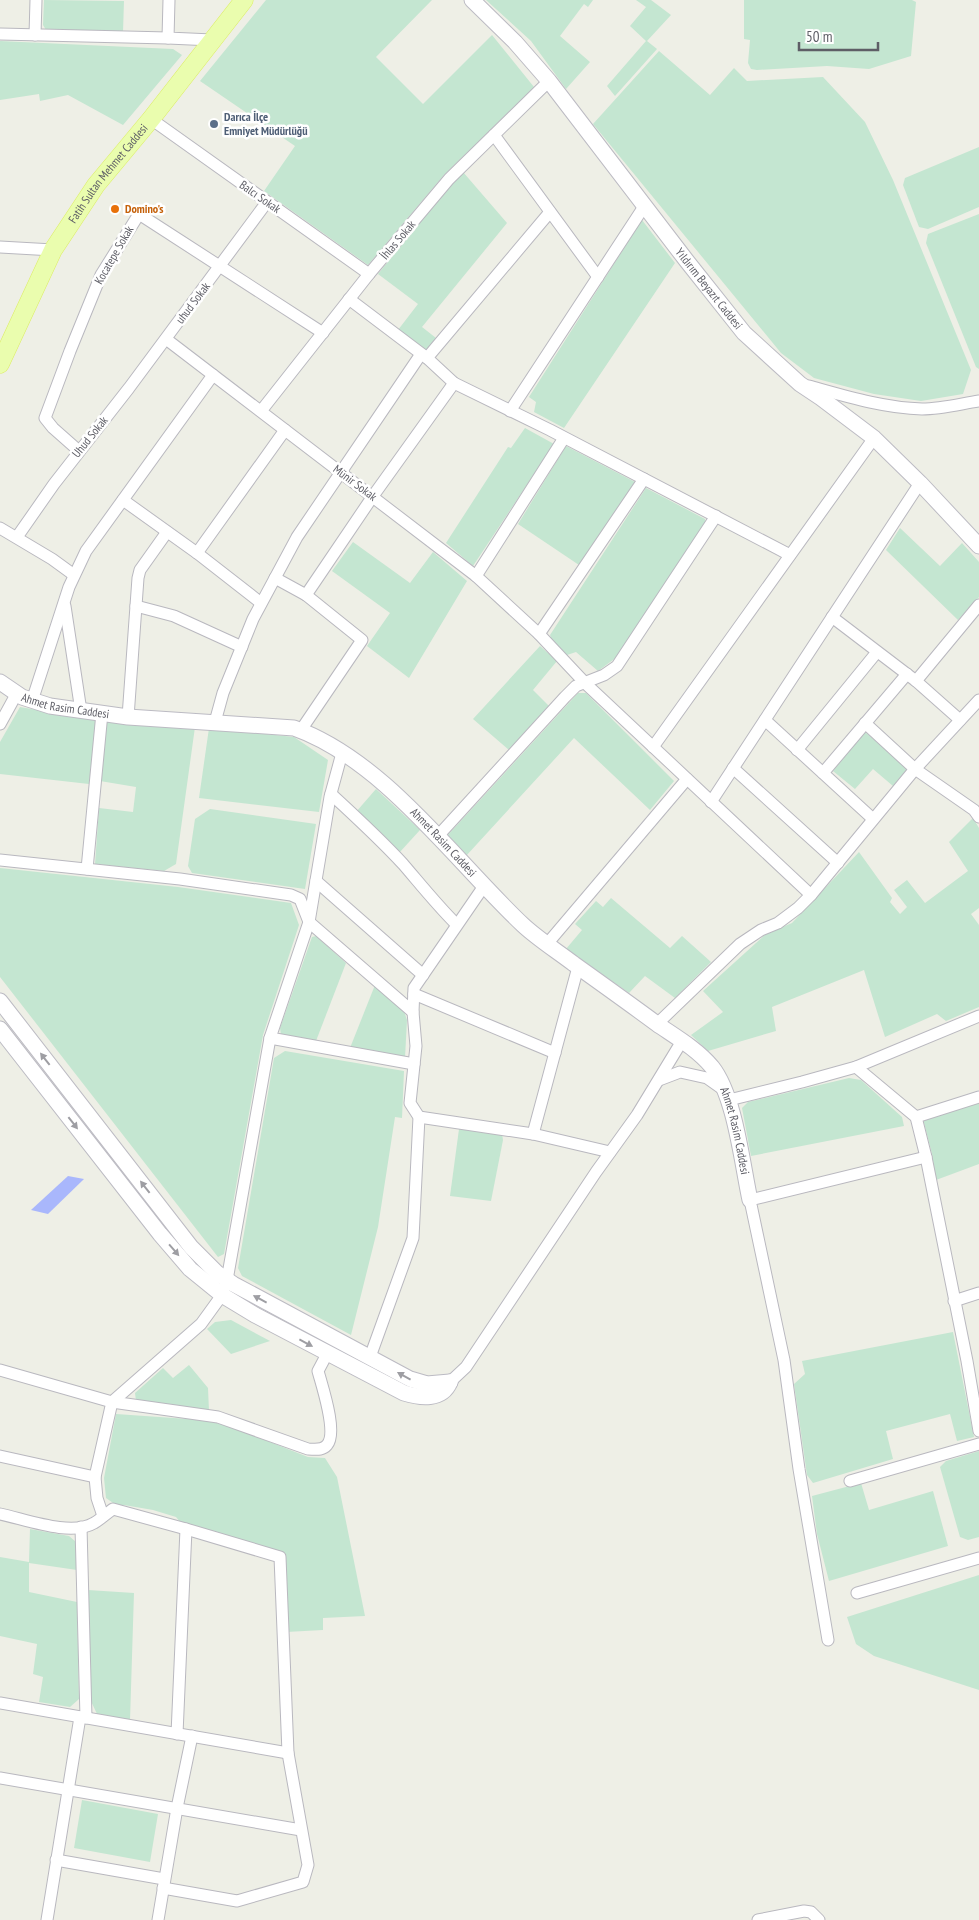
<svg xmlns="http://www.w3.org/2000/svg" width="979" height="1920" viewBox="0 0 979 1920" font-family="'PT Sans Narrow',sans-serif">
<rect width="100%" height="100%" fill="#eeefe6"/>
<g fill="#c4e6d1">
<polygon points="44,0 124,1 123,32 46,30 43,25"/>
<polygon points="266,0 432,0 376,57 423,104 492,35 534,87 444,175 368,265 264,191 295,146 200,81"/>
<polygon points="486,0 593,0 588,7 584,4 560,36 590,62 566,89 531,41"/>
<polygon points="636,0 651,0 671,15 647,41 657,49 615,96 607,86 646,41 630,26 646,7"/>
<polygon points="744,0 912,0 916,2 911,56 869,69 827,66 757,70 751,69 748,63 750,40 744,39"/>
<polygon points="0,41 173,49 182,55 123,125 68,95 40,101 39,94 0,100"/>
<polygon points="659,51 710,95 734,68 747,81 823,77 865,122 893,180 971,370 963,394 921,401 874,394 814,378 781,353 593,124"/>
<polygon points="979,147 979,207 928,229 919,227 903,185 905,178"/>
<polygon points="463,172 507,223 422,327 436,338 426,351 398,330 418,304 378,274 453,181"/>
<polygon points="979,214 979,369 976,367 926,243 928,234"/>
<polygon points="642,220 675,263 564,428 534,412 536,402 529,397"/>
<polygon points="525,428 554,444 473,566 446,543 508,447 511,448"/>
<polygon points="566,446 635,482 579,565 518,524"/>
<polygon points="646,488 705,519 705,524 617,657 598,671 576,652 567,655 552,640 550,635"/>
<polygon points="900,528 940,566 962,543 979,562 979,597 958,620 886,550"/>
<polygon points="353,542 410,583 433,552 467,581 409,678 367,646 390,613 332,571"/>
<polygon points="540,646 557,661 533,690 549,706 509,750 473,719"/>
<polygon points="578,693 586,693 674,781 650,810 574,738 466,856 446,837"/>
<polygon points="20,707 96,720 89,784 0,774 0,742"/>
<polygon points="107,720 195,727 176,864 164,871 95,864 99,808 133,812 136,787 100,781"/>
<polygon points="209,728 294,737 328,760 319,812 199,798"/>
<polygon points="865,732 908,768 893,786 873,769 855,789 833,771"/>
<polygon points="376,789 420,830 399,853 356,812"/>
<polygon points="210,809 316,824 305,889 192,873 188,866 195,819"/>
<polygon points="973,818 979,828 979,908 971,914 979,925 979,1007 946,1021 937,1014 885,1037 864,970 772,1007 776,1031 708,1051 691,1035 723,1012 703,991 766,934 792,923 859,852 892,898 890,902 900,914 907,907 894,890 907,880 925,903 968,871 949,842"/>
<polygon points="0,868 178,887 291,903 299,925 263,1035 224,1254 218,1257 0,977"/>
<polygon points="611,898 670,948 682,936 711,962 675,998 645,976 629,993 566,949 582,930 575,924 596,901 603,907"/>
<polygon points="316,936 346,963 316,1041 281,1035 280,1028 312,937"/>
<polygon points="375,985 404,1011 407,1020 405,1058 350,1048"/>
<polygon points="285,1051 404,1071 402,1118 395,1117 378,1227 351,1335 242,1276 238,1268 274,1058"/>
<polygon points="849,1078 861,1080 902,1117 904,1126 751,1156 742,1108 748,1102"/>
<polygon points="979,1103 979,1164 936,1180 932,1154 923,1119"/>
<polygon points="459,1129 502,1134 503,1140 491,1201 450,1196"/>
<polygon points="231,1320 270,1341 231,1354 207,1329 215,1322"/>
<polygon points="953,1332 974,1437 957,1441 950,1414 886,1431 893,1459 813,1483 807,1475 794,1384 805,1374 802,1361"/>
<polygon points="189,1365 208,1388 209,1411 136,1401 135,1393 163,1368 173,1378"/>
<polygon points="116,1414 217,1421 308,1457 325,1458 337,1477 365,1616 323,1618 323,1630 286,1632 282,1552 181,1523 176,1517 153,1510 124,1505 116,1505 106,1498 104,1478"/>
<polygon points="979,1451 979,1537 968,1540 960,1537 940,1467 946,1461"/>
<polygon points="861,1483 869,1510 933,1491 948,1546 829,1581 817,1534 812,1496"/>
<polygon points="30,1529 69,1536 76,1542 77,1570 29,1563 29,1592 77,1602 79,1699 70,1707 39,1702 43,1677 33,1674 37,1644 0,1636 0,1557 29,1562"/>
<polygon points="979,1575 979,1690 874,1656 856,1644 847,1617"/>
<polygon points="88,1590 134,1593 130,1720 97,1714 90,1699"/>
<polygon points="82,1800 158,1814 150,1862 74,1848"/>
</g>
<polygon fill="#a9b7fc" points="68,1176 84,1179 48,1214 31,1210"/>
<g fill="none" stroke-linecap="round" stroke-linejoin="round">
<defs>
<g id="street">
<polyline points="169,0 168,38 212,40"/>
<polyline points="0,34 168,38"/>
<polyline points="35,35 36,0"/>
<polyline points="151,119 369,274"/>
<polyline points="494,135 598,277"/>
<polyline points="0,247 53,250"/>
<polyline points="349,299 427,358 454,383 550,430 790,555"/>
<polyline points="166,339 476,576 539,634"/>
<polyline points="427,358 550,212"/>
<path d="M 809,386 C 845,396 884,408 922,409 C 941,409 960,404 979,401"/>
<polyline points="261,411 369,274 449,179 549,81"/>
<polyline points="510,411 645,205"/>
<polyline points="79,451 53,428 45,418 70,351 101,275 139,214 323,333"/>
<polyline points="644,479 539,634 586,684 811,895"/>
<polyline points="123,500 197,553 261,603"/>
<polyline points="0,528 52,559 74,575"/>
<polyline points="17,537 54,484 129,388 267,202"/>
<polyline points="197,553 285,430"/>
<polyline points="476,576 564,438"/>
<polyline points="275,578 306,595 362,640 301,730"/>
<polyline points="306,595 373,496 454,383"/>
<polyline points="65,606 81,711"/>
<polyline points="136,606 174,616 242,647"/>
<polyline points="832,617 916,681 960,720"/>
<polyline points="916,681 979,605"/>
<polyline points="32,701 69,587 86,551 213,375"/>
<polyline points="128,717 138,578 140,570 167,532"/>
<polyline points="765,720 873,819"/>
<polyline points="215,722 223,693 253,619 297,537 421,354"/>
<polyline points="865,723 915,769 974,810 979,817"/>
<polyline points="0,724 17,693"/>
<polyline points="653,747 874,438"/>
<polyline points="797,750 877,652"/>
<polyline points="342,753 330,797 309,922 270,1038 414,1064"/>
<polyline points="733,768 838,863"/>
<polyline points="823,773 907,674"/>
<path d="M 331,794 C 356,817 380,839 403,864 C 421,885 437,905 456,924"/>
<polyline points="711,802 920,483"/>
<polyline points="437,837 565,697 576,686 604,675 617,666 716,516"/>
<polyline points="0,860 180,879 291,895 300,899 309,922 413,1012"/>
<polyline points="87,869 102,713"/>
<polyline points="316,881 423,975"/>
<polyline points="547,944 687,779"/>
<polyline points="414,994 555,1053"/>
<polyline points="657,1024 740,944 761,930 778,923 798,908 811,895 915,769 979,700"/>
<polyline points="856,1067 916,1117 926,1157 967,1361 979,1431"/>
<polyline points="659,1080 680,1072 707,1078 724,1090"/>
<polyline points="729,1100 802,1082 856,1067 979,1016"/>
<polyline points="419,1117 533,1134 610,1152"/>
<polyline points="916,1117 979,1097"/>
<polyline points="533,1134 578,967"/>
<polyline points="954,1301 979,1293"/>
<polyline points="370,1357 413,1238 419,1117 410,1103 416,1046 413,1012 414,988 484,886"/>
<path d="M 0,1370 L 112,1402 L 218,1417 L 308,1449 C 315,1449 322,1451 327,1445 C 338,1433 322,1386 318,1371 L 327,1354"/>
<polyline points="450,1382 466,1367 596,1172 637,1115 682,1041"/>
<polyline points="0,1456 95,1477"/>
<polyline points="850,1481 979,1444"/>
<path d="M 0,1514 C 25,1519 71,1537 94,1523 C 101,1519 107,1513 113,1509 L 186,1529 L 280,1557 L 288,1753 L 308,1865 L 303,1882 L 237,1901 L 163,1888"/>
<polyline points="103,1516 97,1498 95,1477 112,1402 201,1324 222,1295 227,1280 270,1038"/>
<polyline points="81,1527 86,1718"/>
<polyline points="857,1593 979,1558"/>
<polyline points="828,1640 799,1469 784,1360 750,1200 926,1157"/>
<polyline points="0,1703 288,1753"/>
<polyline points="177,1734 186,1529"/>
<polyline points="0,1778 301,1830"/>
<polyline points="56,1860 164,1879"/>
<polyline points="47,1920 80,1717"/>
<polyline points="158,1920 177,1808 192,1736"/>
<polyline points="758,1920 804,1911 811,1912 819,1920"/>
</g>
<g id="secondary">
<path id="s1" d="M 472,0 L 515,42 L 549,81 L 686,260 L 744,333 L 800,384 L 821,398 L 874,438 L 920,483 L 979,546"/>
<path id="s2" d="M 0,682 L 22,697 L 50,706 L 128,717 L 294,728 C 384,760 454,860 523,925 C 538,939 557,951 574,964 C 602,984 630,1004 657,1024 C 676,1037 697,1049 712,1067 C 735,1096 742,1163 750,1200"/>
<polyline points="0,1001 191,1247 217,1273 233,1284 410,1379 427,1384 450,1382"/>
<path d="M 0,1029 L 160,1234 L 190,1269 L 222,1295 L 255,1315 L 404,1393 C 420,1398 442,1401 450,1382"/>
</g>
<g id="primary">
<path id="s3" d="M 0,364 L 53,250 L 96,185 L 151,119 L 244,0"/>
</g>
</defs>
<use href="#street" stroke="#b9b8bf" stroke-width="13"/>
<use href="#secondary" stroke="#bcbbc3" stroke-width="17"/>
<use href="#primary" stroke="#dced61" stroke-width="19"/>
<use href="#street" stroke="#fff" stroke-width="11"/>
<use href="#secondary" stroke="#fff" stroke-width="15"/>
<use href="#primary" stroke="#eafdae" stroke-width="18"/>
</g>
<defs><path id="oneway-solid" d="M-6-.8H1V-3.2L6.5 0L1 3.2V.8H-6Z" transform="scale(1.25)"/></defs>
<g fill="#9e9ea3">
<use href="#oneway-solid" transform="translate(45 1059) rotate(-128)"/>
<use href="#oneway-solid" transform="translate(73 1123) rotate(52)"/>
<use href="#oneway-solid" transform="translate(145 1187) rotate(-128)"/>
<use href="#oneway-solid" transform="translate(174 1250) rotate(49)"/>
<use href="#oneway-solid" transform="translate(260 1299) rotate(-152)"/>
<use href="#oneway-solid" transform="translate(306 1343) rotate(28)"/>
<use href="#oneway-solid" transform="translate(404 1376) rotate(-151)"/>
</g>
<circle fill="#5c6f8a" stroke="#fff" stroke-width="2" cx="214" cy="124" r="5"/>
<circle fill="#e8710a" stroke="#fff" stroke-width="2" cx="115" cy="209" r="5"/>
<g text-anchor="middle" stroke-width="5" stroke-linejoin="round" paint-order="stroke">
<g font-size="12" font-weight="bold" fill="#4e5e75" stroke="#fff" text-anchor="start">
<text x="224" y="121">Darıca İlçe<tspan x="224" dy="14">Emniyet Müdürlüğü</tspan></text>
</g>
<g font-size="12" fill="#5e5e66" stroke="#fff">
<text dy="4" stroke="none"><textPath href="#s3" startOffset="220">Fatih Sultan Mehmet Caddesi</textPath></text>
<text transform="translate(260 197) rotate(35)" y="4">Balcı Sokak</text>
<text transform="translate(398 240) rotate(-50)" y="4">İhlas Sokak</text>
<text transform="translate(114 255) rotate(-60)" y="4">Kocatepe Sokak</text>
<text dy="4" stroke="none"><textPath href="#s1" startOffset="374">Yıldırım Beyazıt Caddesi</textPath></text>
<text transform="translate(193 303) rotate(-53)" y="4">uhud Sokak</text>
<text transform="translate(90 437) rotate(-51)" y="4">Uhud Sokak</text>
<text transform="translate(355 483) rotate(37)" y="4">Münir Sokak</text>
<text dy="4" stroke="none"><textPath href="#s2" startOffset="71">Ahmet Rasim Caddesi</textPath></text>
<text dy="4" stroke="none"><textPath href="#s2" startOffset="491">Ahmet Rasim Caddesi</textPath></text>
<text dy="4" stroke="none"><textPath href="#s2" startOffset="911">Ahmet Rasim Caddesi</textPath></text>
</g>
<g font-size="12" font-weight="bold" fill="#c56008" stroke="#fff" text-anchor="start">
<text x="125" y="213">Domino's</text>
</g>
</g>
<path d="M799 42v8h79v-8" fill="none" stroke="#5e5e66" stroke-width="2.5"/>
<text x="806" y="42" font-size="15" fill="#5e5e66" stroke="#ffffff" stroke-width="4" paint-order="stroke">50 m</text>
</svg>
